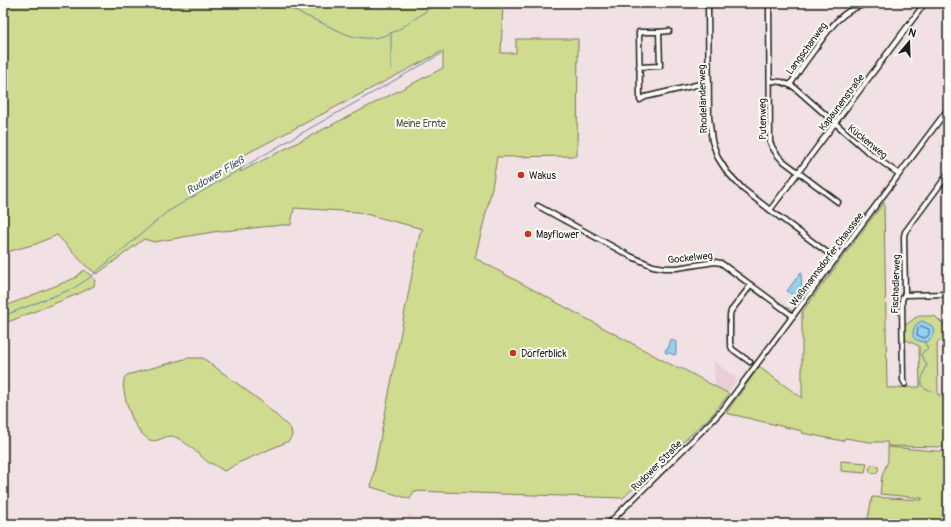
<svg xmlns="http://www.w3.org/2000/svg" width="951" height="527" viewBox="0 0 951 527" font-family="Pangolin,sans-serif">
<rect width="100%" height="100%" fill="#f1e0e4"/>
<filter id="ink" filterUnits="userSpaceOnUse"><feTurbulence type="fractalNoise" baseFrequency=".025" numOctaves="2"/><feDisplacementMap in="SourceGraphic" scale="8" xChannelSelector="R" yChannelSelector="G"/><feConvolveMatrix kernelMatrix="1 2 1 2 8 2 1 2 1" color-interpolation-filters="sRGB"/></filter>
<g filter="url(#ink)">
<g fill="#e9cdd7">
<polygon points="714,361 737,379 727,393 715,386"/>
<polygon points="408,514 423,524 410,524"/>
</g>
<g fill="#cfdb8f" stroke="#767c56" fill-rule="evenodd">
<path d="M 3,3 L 503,3 L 501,53 L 516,53 L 516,39 L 578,39 L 577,156 L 497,157 L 492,188 L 475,258 L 679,369 L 679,367 L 729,394 L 712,415 L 623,498 L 414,491 L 410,499 L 371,487 L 420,233 L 423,229 L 358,212 L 294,208 L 291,225 L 282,225 L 213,232 L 154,242 L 144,239 L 97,274 L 86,266 L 57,235 L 36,244 L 3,253 ZM 443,51 L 443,68 L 240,172 L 244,155 Z"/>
<polygon points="884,202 887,388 920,387 919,346 904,339 904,326 918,316 935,316 946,327 948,327 948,334 945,334 937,344 938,395 948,395 948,447 888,446 887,442 870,442 845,438 843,441 802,433 802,431 726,413 759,367 802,398 802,312"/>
<polygon points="84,270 95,279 94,286 78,294 3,324 3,307 75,278"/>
<path d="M 188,358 L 203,358 L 262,402 L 291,429 L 292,436 L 289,441 L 238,463 L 227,470 L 224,471 L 213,464 L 209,463 C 199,455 182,437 171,436 C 164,436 157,443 150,440 C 144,437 138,430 135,424 C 130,416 121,389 124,380 C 124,378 126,376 127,375 Z"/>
<polygon points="888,447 948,452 948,524 867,524 872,497 922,500 922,498 880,494 882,476 888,461"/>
<polygon points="841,461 867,463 865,473 841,471"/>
<circle cx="874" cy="469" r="4.5"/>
</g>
<g fill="#93d1f4" stroke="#63899e">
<polygon points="801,272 802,294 798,299 787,291"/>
<path d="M 923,321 C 925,323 930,324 932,326 C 936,330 932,341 926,342 C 923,342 919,341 916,340 L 913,337 C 912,330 915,322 923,321 Z"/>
<polygon points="671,339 676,342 676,353 675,355 669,353 666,353 665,351 666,349 668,349"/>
</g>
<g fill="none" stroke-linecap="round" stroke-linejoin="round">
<polygon stroke="#4c6472" stroke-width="1" points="921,326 929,329 929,334 927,337 924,338 917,335 918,328"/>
<g stroke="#63899e" stroke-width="1">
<path d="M 279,3 L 293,10 L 346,34 C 357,38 371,40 383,36 C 399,32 423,13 437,3"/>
<polyline points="391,70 391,33"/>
<polyline points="3,316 72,289 88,279 167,212 286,142 441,54"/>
<path d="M 924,342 L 928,349 L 924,351 L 921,355 L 927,365 C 925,370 919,383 923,387 C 925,390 929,390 932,391"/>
</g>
<defs>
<g id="minor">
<polyline points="708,3 709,117 712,141 718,158 727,172 743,189 770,210 836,259"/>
<path d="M 769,3 L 770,142 C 773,150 776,154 782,160 L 838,202"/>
<polyline points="659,32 669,31"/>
<polyline points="639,67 660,66 659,32 639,32 640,100 645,97 709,82"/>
<polyline points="770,81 782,82 794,87 868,152 899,174"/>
<path d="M 790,85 C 798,72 806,61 815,49 C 828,31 840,11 863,5 C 868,3 873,4 878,3"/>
<polyline points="538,206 630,256 653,266 665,268 677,268 715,262 721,263 793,316"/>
<polyline points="770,210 925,3"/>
<polyline points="905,295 948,294"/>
<polyline points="750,362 732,349 730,343 730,315 731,311 751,285"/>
<polyline points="905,384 903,380 902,300 905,293 904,236 905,232 948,174"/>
<polyline points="608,524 715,418 724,408 948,109"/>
</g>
</defs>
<use href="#minor" stroke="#1c1c1c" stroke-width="7"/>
<use href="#minor" stroke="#fdfcf7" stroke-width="4"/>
</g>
</g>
<g fill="#c8321e" stroke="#fdfcf7" stroke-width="1.5">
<circle cx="521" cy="175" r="4"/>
<circle cx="528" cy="234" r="4"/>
<circle cx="513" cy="353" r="4"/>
</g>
<g text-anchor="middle" stroke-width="4" stroke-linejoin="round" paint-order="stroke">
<g font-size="10" fill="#1c1c1c" stroke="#fdfcf7">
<text transform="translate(806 48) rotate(-54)" y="4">Langschanweg</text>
<text transform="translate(702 99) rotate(-92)" y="4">Rhodeländerweg</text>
<text transform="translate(841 102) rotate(-53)" y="4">Kapaunenstraße</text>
<text transform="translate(762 119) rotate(-91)" y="4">Putenweg</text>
<text transform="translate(868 141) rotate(39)" y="4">Kückenweg</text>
<text transform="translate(690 257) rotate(-6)" y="4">Gockelweg</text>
<text transform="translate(826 259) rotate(-53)" y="4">Waßmannsdorfer Chaussee</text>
<text transform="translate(895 284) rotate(-88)" y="4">Fischadlerweg</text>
<text transform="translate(656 465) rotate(-45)" y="4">Rudower Straße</text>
</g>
<g font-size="10" fill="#52553e" stroke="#fdfcf7">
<text x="421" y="127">Meine Ernte</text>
</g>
<g font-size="10" fill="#1c1c1c" stroke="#fdfcf7" text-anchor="start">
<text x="529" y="179">Wakus</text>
<text x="536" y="238">Mayflower</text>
<text x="521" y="357">Dörferblick</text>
</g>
<g font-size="11" font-style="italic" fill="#465b68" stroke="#fdfcf7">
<text transform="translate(215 175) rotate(-30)" y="4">Rudower Fließ</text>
</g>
</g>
<rect width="951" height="527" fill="none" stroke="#fdfcf7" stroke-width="16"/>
<rect x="8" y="8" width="935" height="511" fill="none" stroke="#1c1c1c" stroke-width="1.5" filter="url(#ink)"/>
<g transform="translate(909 42) rotate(19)" stroke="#fdfcf7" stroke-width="3" paint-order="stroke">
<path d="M0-3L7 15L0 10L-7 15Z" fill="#1c1c1c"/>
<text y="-6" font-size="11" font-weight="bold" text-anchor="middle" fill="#1c1c1c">N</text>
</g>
</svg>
